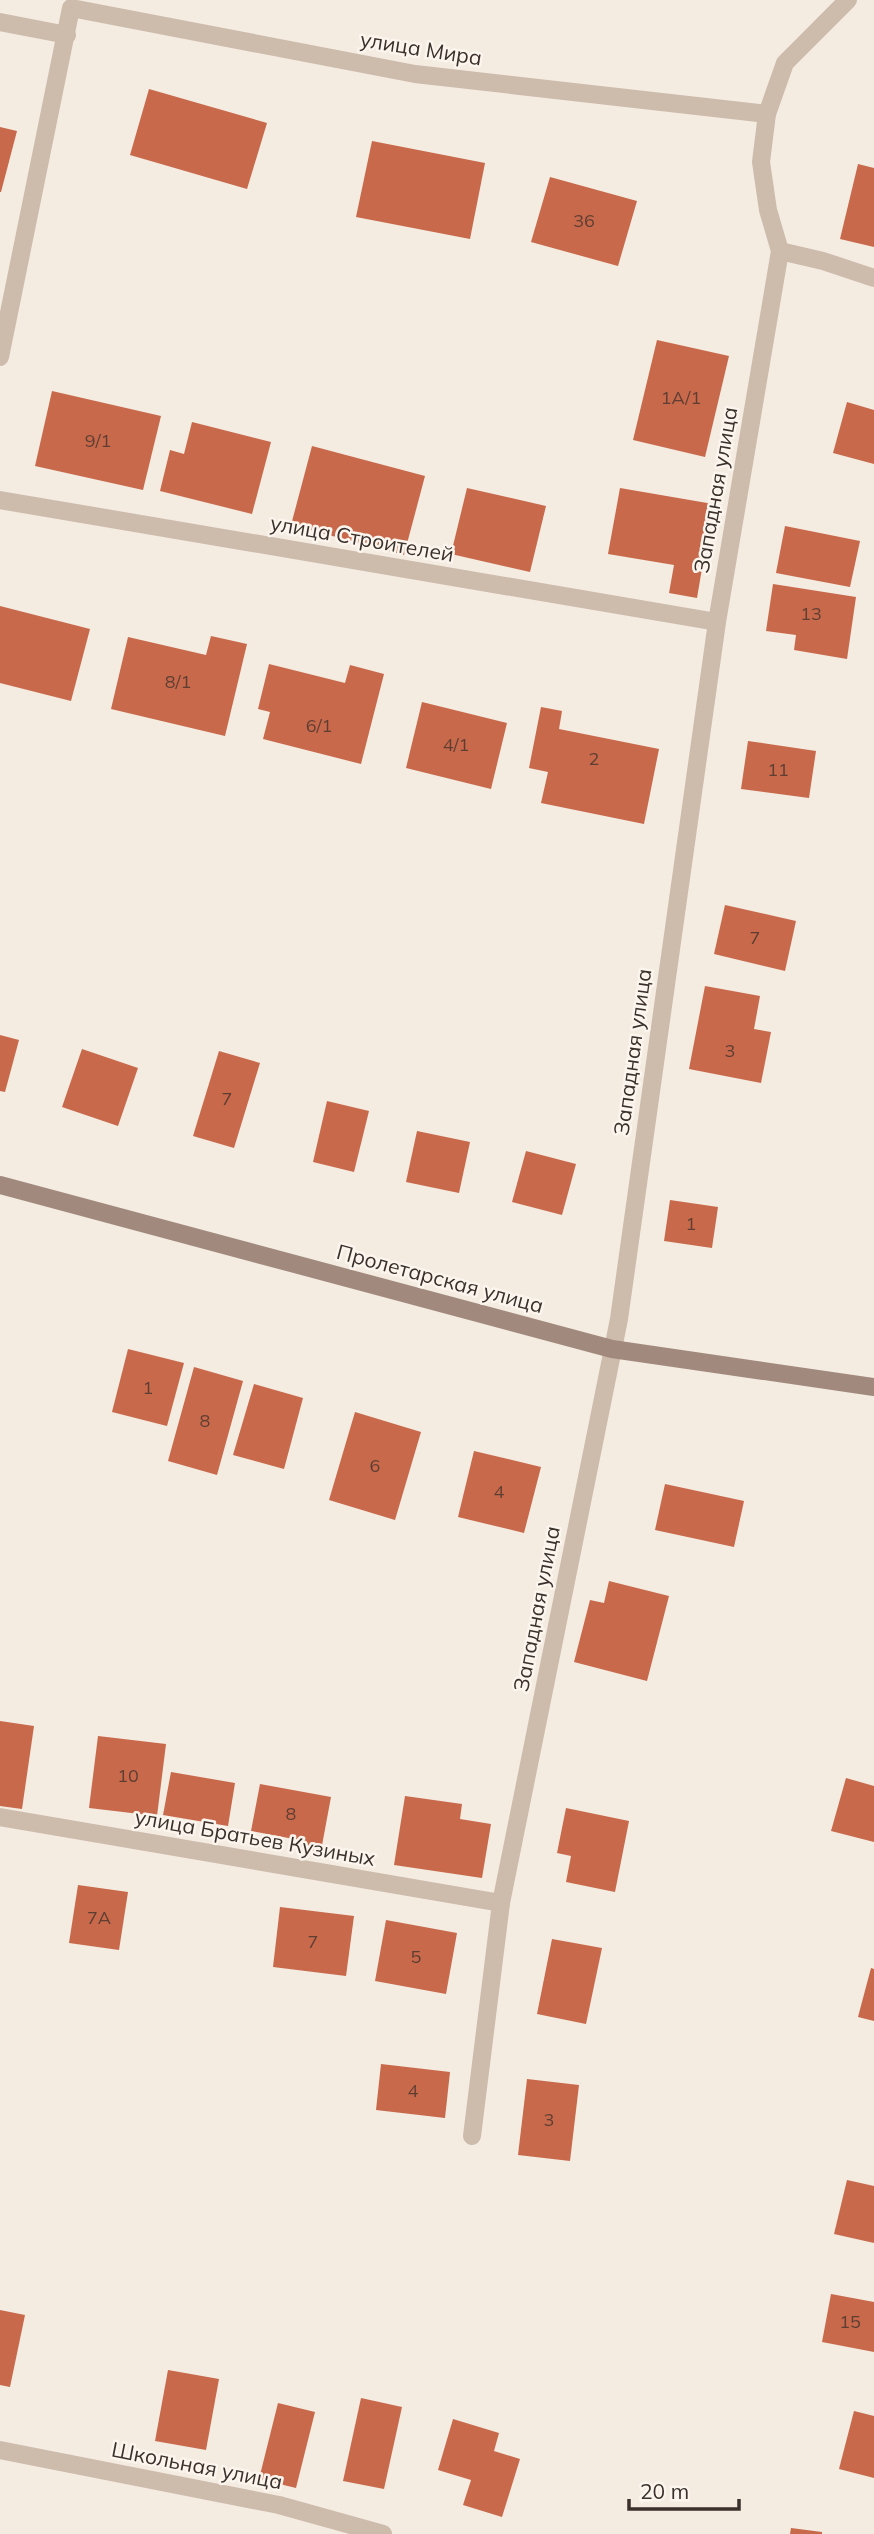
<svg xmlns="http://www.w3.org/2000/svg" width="874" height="2534" viewBox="0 0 874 2534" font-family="Mulish,sans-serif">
<rect width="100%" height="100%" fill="#f4ebe1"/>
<g fill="#c8694b">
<polygon points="149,89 267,123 247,189 130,155"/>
<polygon points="0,127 17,131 1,192 0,192"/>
<polygon points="372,141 485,163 470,239 356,217"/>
<polygon points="858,164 874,168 874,247 840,239"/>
<polygon points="550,177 637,201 618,266 531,242"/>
<polygon points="657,340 729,356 705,457 633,440"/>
<polygon points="52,391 161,416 143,490 35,466"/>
<polygon points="847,402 874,410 874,464 833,453"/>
<polygon points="192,422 271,442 252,514 160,491 170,450 184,454"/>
<polygon points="312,446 425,476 404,555 291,525"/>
<polygon points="467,488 546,506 530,572 451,554"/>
<polygon points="620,488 713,504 697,598 669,593 674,565 608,554"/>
<polygon points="785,526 860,541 850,587 776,573"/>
<polygon points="773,584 856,597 847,659 794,650 796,635 766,631"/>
<polygon points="0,606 90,629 71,701 0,683"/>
<polygon points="211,636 247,644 225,736 111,709 128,637 206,655"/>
<polygon points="269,664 345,683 350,665 384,674 361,764 263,739 270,712 258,709"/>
<polygon points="422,702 507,723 491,789 406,768"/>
<polygon points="541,707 562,711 559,729 659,749 644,824 541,803 548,772 529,768"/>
<polygon points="748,741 816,751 809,798 741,789"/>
<polygon points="725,905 796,921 785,971 714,954"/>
<polygon points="705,986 760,996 754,1029 771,1032 761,1083 689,1069"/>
<polygon points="0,1035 19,1040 5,1092 0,1091"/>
<polygon points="82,1049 138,1068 118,1126 62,1107"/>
<polygon points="219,1051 260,1063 234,1148 193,1136"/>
<polygon points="327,1101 369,1111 354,1172 313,1162"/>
<polygon points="417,1131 470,1142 459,1193 406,1182"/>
<polygon points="526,1151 576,1164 562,1215 512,1202"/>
<polygon points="670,1200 718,1207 712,1248 664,1241"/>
<polygon points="128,1349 184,1363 167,1426 112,1412"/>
<polygon points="194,1367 243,1381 217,1475 168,1461"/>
<polygon points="254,1384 303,1398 284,1469 233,1455"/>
<polygon points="355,1412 421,1432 395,1520 329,1500"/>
<polygon points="474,1451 541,1467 524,1533 458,1517"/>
<polygon points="665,1484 744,1501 734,1547 655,1530"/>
<polygon points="609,1581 669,1596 647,1681 574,1662 590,1600 604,1603"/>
<polygon points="0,1721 34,1726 22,1809 0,1806"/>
<polygon points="98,1736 166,1744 157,1816 89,1808"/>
<polygon points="171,1772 235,1783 228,1826 163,1815"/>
<polygon points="846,1778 874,1786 874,1842 831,1831"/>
<polygon points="260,1784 331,1797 320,1856 297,1852 299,1840 251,1831"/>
<polygon points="405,1796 462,1804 460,1819 491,1824 482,1878 394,1865"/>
<polygon points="566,1808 629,1821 615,1892 566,1882 571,1856 557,1853"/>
<polygon points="78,1885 128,1892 119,1950 69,1943"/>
<polygon points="280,1907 354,1916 346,1976 273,1967"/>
<polygon points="386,1920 457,1933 446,1994 375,1981"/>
<polygon points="552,1939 602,1948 586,2024 537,2014"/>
<polygon points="871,1968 874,1969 874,2021 858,2017"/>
<polygon points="381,2064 450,2072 445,2118 376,2110"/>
<polygon points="527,2079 579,2085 570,2161 518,2155"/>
<polygon points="847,2180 874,2186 874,2243 834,2234"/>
<polygon points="831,2294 874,2302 874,2352 822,2342"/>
<polygon points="0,2310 25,2315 10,2387 0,2385"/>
<polygon points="168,2370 219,2379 206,2450 155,2441"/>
<polygon points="361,2398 402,2407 384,2489 343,2481"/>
<polygon points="278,2403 315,2412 296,2488 259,2479"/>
<polygon points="854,2411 874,2416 874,2478 839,2469"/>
<polygon points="453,2419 499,2433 494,2451 520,2459 502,2517 463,2505 471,2480 438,2470"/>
<polygon points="791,2528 822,2532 822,2534 790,2534"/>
</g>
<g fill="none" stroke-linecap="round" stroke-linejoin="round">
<g stroke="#cdbbac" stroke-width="18">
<polyline points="0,22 67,35"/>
<polyline points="780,251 823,261 874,278"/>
<polyline points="0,357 71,8 415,74 767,114"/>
<polyline points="0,500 717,622"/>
<polyline points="0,1817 501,1903"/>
<polyline points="472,2136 501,1903 619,1319 717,622 780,251 768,210 761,162 767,114 785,63 848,0"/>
<polyline points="0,2450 279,2505 383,2534"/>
</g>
<polyline stroke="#a18a7d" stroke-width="18" points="0,1185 612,1349 874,1387"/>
</g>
<g text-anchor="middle" stroke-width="5" stroke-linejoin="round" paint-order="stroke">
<g font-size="18" fill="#5e3e33">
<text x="584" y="227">36</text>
<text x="681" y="404">1А/1</text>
<text x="98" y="447">9/1</text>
<text x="811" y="620">13</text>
<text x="178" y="688">8/1</text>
<text x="319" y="732">6/1</text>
<text x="456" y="751">4/1</text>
<text x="594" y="765">2</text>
<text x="778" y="776">11</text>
<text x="755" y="944">7</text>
<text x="730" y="1057">3</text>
<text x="227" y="1105">7</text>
<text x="691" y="1230">1</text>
<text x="148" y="1394">1</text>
<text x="205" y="1427">8</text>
<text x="375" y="1472">6</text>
<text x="499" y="1498">4</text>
<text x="128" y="1782">10</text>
<text x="291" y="1820">8</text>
<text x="99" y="1924">7А</text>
<text x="313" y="1948">7</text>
<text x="416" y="1963">5</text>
<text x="413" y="2097">4</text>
<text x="549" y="2126">3</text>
<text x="850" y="2328">15</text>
</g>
<g font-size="21" fill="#3b302b" stroke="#fbf5ee">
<text transform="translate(421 49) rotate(9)" y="7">улица Мира</text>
<text transform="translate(716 490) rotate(-80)" y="7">Западная улица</text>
<text transform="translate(362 539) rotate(10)" y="7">улица Строителей</text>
<text transform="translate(633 1052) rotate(-82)" y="7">Западная улица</text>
<text transform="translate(440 1279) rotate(15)" y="7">Пролетарская улица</text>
<text transform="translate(537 1609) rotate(-79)" y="7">Западная улица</text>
<text transform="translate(255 1838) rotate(10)" y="7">улица Братьев Кузиных</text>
<text transform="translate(197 2466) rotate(11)" y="7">Школьная улица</text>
</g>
</g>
<path d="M629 2499v10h110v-10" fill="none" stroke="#3b302b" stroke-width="3.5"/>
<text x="640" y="2499" font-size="21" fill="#3b302b" stroke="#fbf5ee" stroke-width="5" paint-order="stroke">20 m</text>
</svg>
